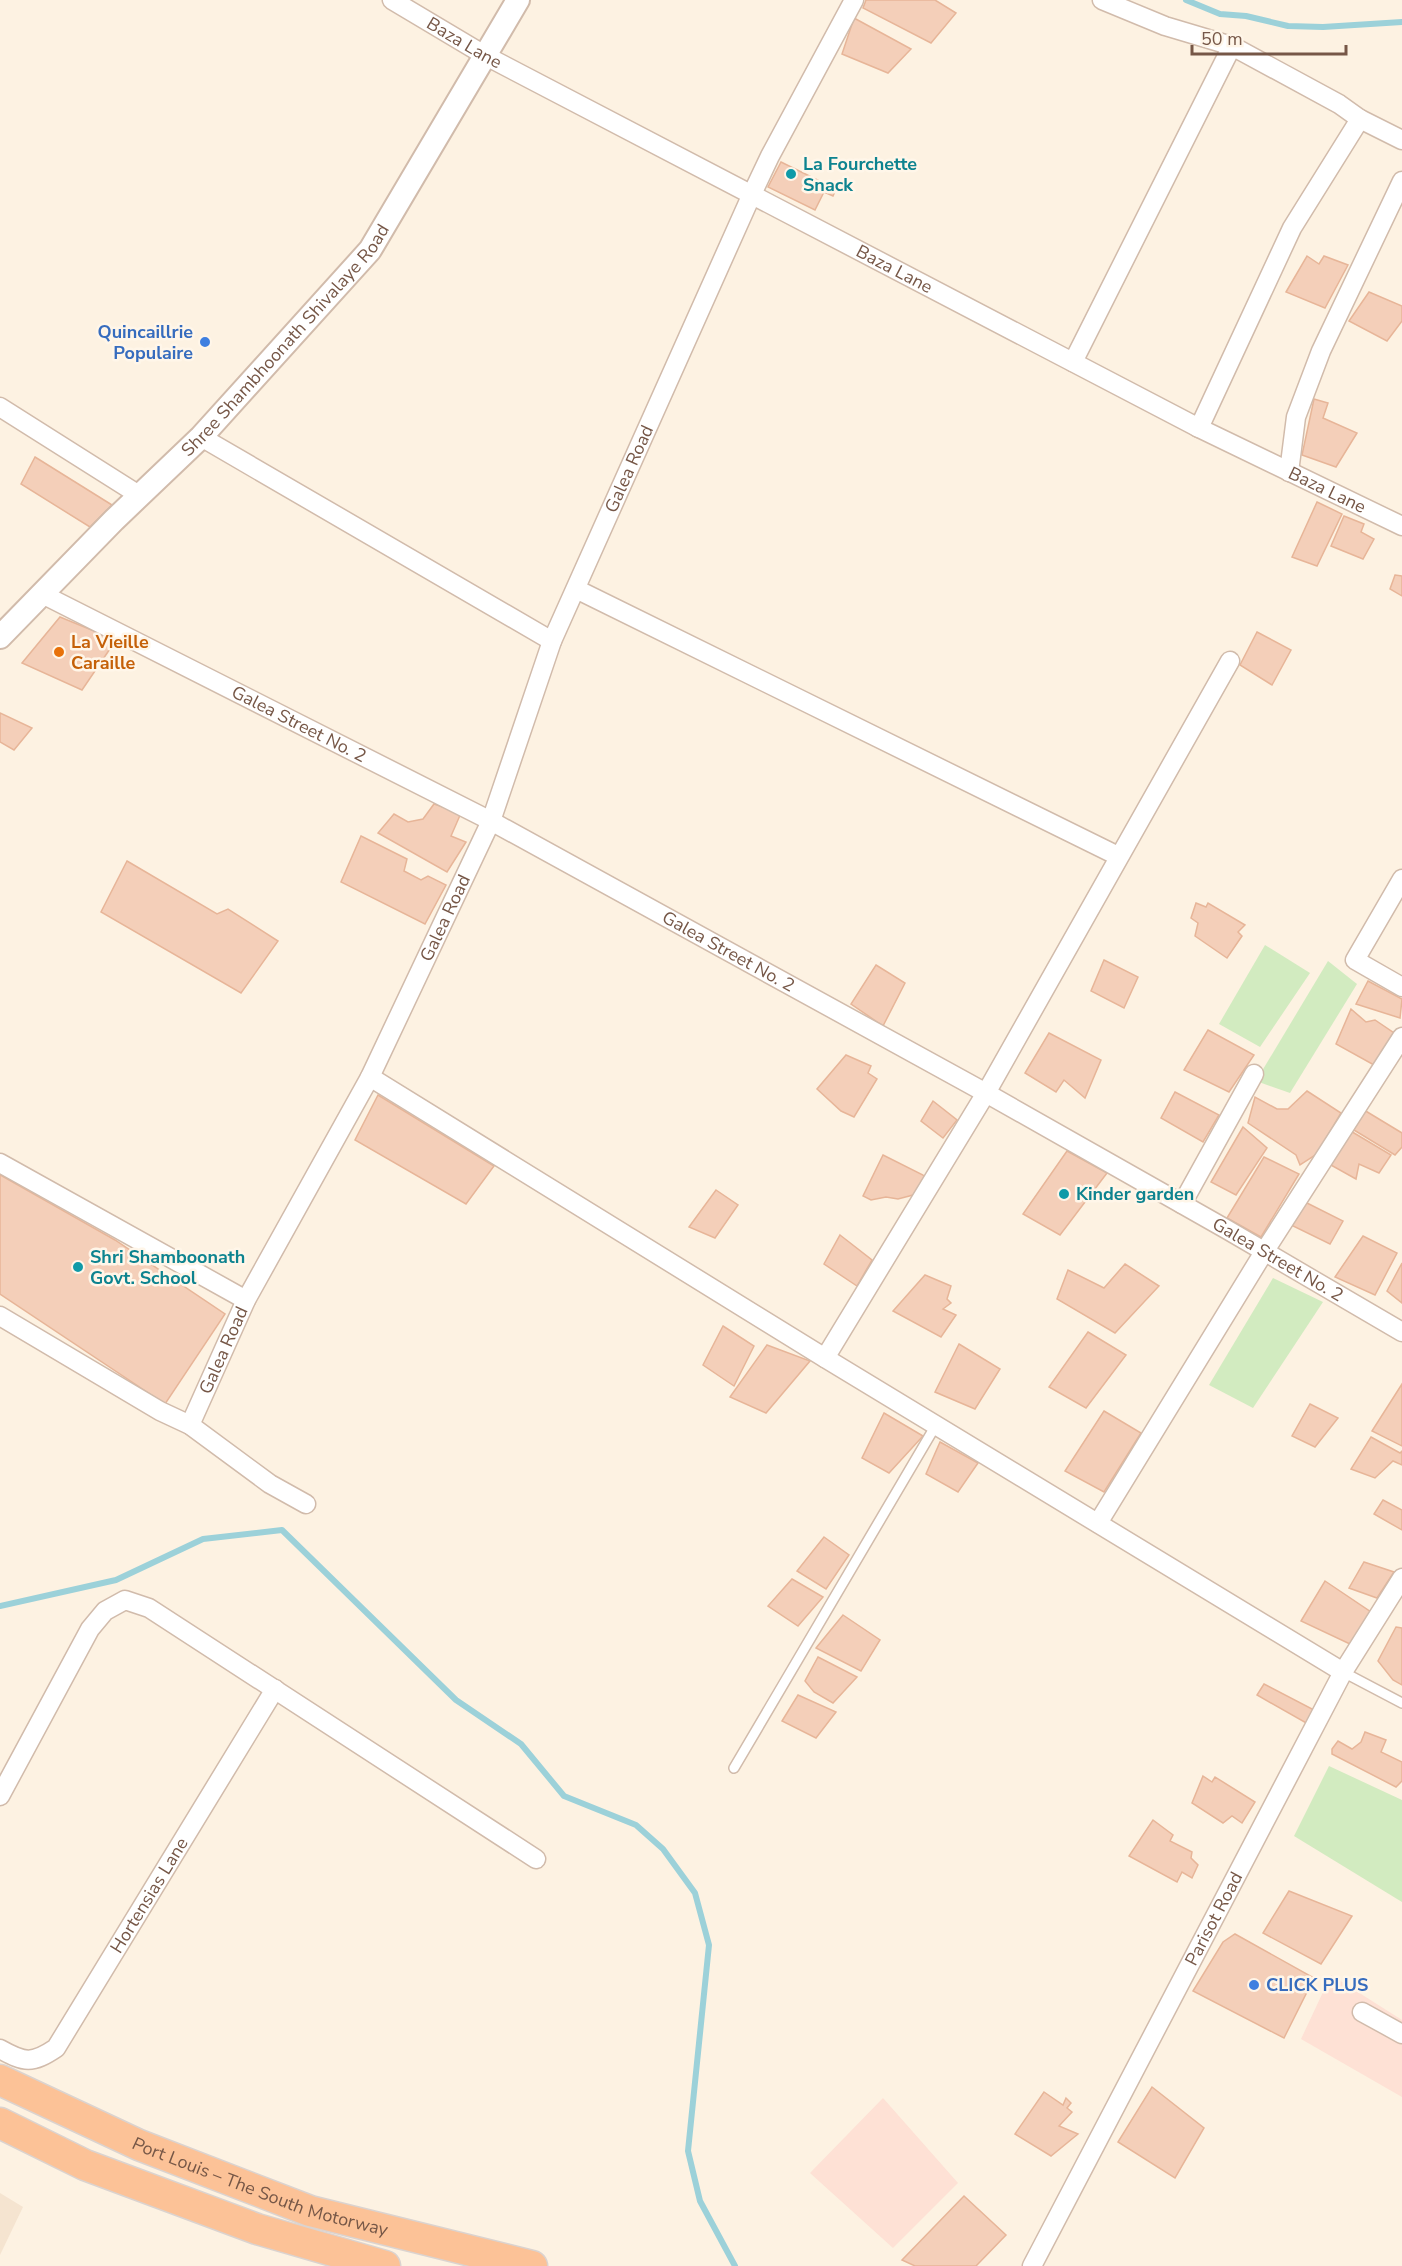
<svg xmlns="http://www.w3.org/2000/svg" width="1402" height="2266" viewBox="0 0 1402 2266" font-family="'Nunito Sans',sans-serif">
<rect width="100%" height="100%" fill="#fdf2e2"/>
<polygon fill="#f5e4d0" points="0,2193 23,2207 0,2255"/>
<g fill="#fee1d5">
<polygon points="1331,1975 1402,2020 1402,2097 1301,2039"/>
<polygon points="883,2098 958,2183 893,2248 810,2173"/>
</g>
<g fill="#d2ebc0">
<polygon points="1265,945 1310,973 1260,1047 1219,1024"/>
<polygon points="1328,961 1357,984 1290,1093 1256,1081"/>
<polygon points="1273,1278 1323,1302 1253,1408 1209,1385"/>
<polygon points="1329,1766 1402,1800 1402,1902 1294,1836"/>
</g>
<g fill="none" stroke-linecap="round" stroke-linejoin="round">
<g stroke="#9cd1d9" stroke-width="6">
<polyline points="1186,0 1220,14 1246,16 1288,26 1323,27 1402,22"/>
<polyline points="0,1606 116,1580 203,1539 282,1530 456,1700 521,1744 564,1796 636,1825 663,1849 695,1893 709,1945 688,2151 700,2201 735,2266"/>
</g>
</g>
<g fill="#f4cfb9" stroke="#e7b598" stroke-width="1.5">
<polygon points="866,0 935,0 956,13 931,43 863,8"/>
<polygon points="854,18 911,49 888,73 842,54"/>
<polygon points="781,162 836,189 833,196 824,192 815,210 768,187"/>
<polygon points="1307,256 1319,264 1324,256 1348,265 1325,308 1286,292"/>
<polygon points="1369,292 1402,306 1402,321 1387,341 1349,321"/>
<polygon points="1314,399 1328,403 1323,418 1357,433 1336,467 1302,455"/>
<polygon points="35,457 112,505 90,527 21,484"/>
<polygon points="1317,502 1342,514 1317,566 1292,557"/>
<polygon points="1344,516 1364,524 1361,532 1374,539 1363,559 1331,546"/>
<polygon points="1395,575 1402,576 1402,596 1390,589"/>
<polygon points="60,617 116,640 82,690 22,663"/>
<polygon points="1257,632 1291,650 1272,685 1240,665"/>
<polygon points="0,713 32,728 14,750 0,742"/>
<polygon points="434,804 461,813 451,836 466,842 447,872 378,833 394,814 408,822 423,819"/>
<polygon points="361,836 407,859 404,871 421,880 428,876 446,885 425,924 341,882"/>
<polygon points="127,861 217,914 228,909 278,941 241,993 101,912"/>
<polygon points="1196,903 1206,907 1208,903 1245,925 1238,932 1242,936 1227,958 1195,936 1198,923 1191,918"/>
<polygon points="1104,960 1138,977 1124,1008 1091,991"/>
<polygon points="876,965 905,983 883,1026 851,1004"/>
<polygon points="1368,981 1402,999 1400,1018 1356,1004"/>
<polygon points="1351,1009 1366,1022 1375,1020 1397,1035 1374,1065 1336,1044"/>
<polygon points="1208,1030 1254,1055 1229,1092 1184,1070"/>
<polygon points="1049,1033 1101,1060 1085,1098 1064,1080 1056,1092 1025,1073"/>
<polygon points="846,1055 871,1066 868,1073 877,1079 854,1117 841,1111 817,1089"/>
<polygon points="1307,1091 1341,1113 1317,1154 1300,1165 1296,1155 1248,1123 1255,1097 1277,1109 1288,1109"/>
<polygon points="1175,1092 1219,1115 1203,1142 1161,1118"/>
<polygon points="378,1095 494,1166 466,1204 355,1140"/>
<polygon points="933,1101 957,1120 943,1138 921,1121"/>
<polygon points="1364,1110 1402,1133 1402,1147 1395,1155 1349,1127"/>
<polygon points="1243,1127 1267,1148 1236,1195 1211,1182"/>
<polygon points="1349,1130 1391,1155 1379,1173 1359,1164 1356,1179 1329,1164"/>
<polygon points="1067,1151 1107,1173 1060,1235 1023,1214"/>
<polygon points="883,1155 923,1175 927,1180 913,1195 898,1199 886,1197 871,1200 863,1196"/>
<polygon points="1264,1157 1299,1174 1261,1237 1227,1218"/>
<polygon points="0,1175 115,1240 225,1314 165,1404 0,1294"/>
<polygon points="716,1190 738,1205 715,1238 689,1227"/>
<polygon points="1305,1202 1343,1221 1330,1244 1291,1225"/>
<polygon points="840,1235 872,1260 857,1286 824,1264"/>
<polygon points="1363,1236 1397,1253 1375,1295 1335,1277"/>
<polygon points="1402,1263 1402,1303 1387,1291"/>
<polygon points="1125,1264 1159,1286 1115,1333 1057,1299 1068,1270 1104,1288"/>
<polygon points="925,1275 951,1286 947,1299 951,1303 943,1309 956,1315 941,1337 893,1311"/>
<polygon points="723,1326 754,1346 734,1386 703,1365"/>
<polygon points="1088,1332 1126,1355 1086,1408 1049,1387"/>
<polygon points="959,1344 1000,1369 975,1409 935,1392"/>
<polygon points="767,1345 810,1361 766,1413 730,1397"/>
<polygon points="1402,1384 1402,1446 1372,1431"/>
<polygon points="1310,1404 1338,1418 1315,1447 1292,1436"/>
<polygon points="1104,1411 1141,1433 1104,1492 1065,1471"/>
<polygon points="884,1413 923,1436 889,1473 862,1458"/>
<polygon points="1371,1437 1400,1453 1402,1451 1402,1465 1393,1461 1375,1478 1351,1469"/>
<polygon points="940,1442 978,1463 958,1492 926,1474"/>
<polygon points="1383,1500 1402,1510 1402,1530 1374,1514"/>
<polygon points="824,1537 849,1555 826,1589 797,1571"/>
<polygon points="1364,1562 1394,1572 1377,1598 1349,1588"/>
<polygon points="792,1579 823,1597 798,1626 768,1606"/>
<polygon points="1325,1581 1371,1612 1350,1644 1301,1621"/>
<polygon points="843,1615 880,1640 861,1671 816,1648"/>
<polygon points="1396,1627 1402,1628 1402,1685 1393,1680 1378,1661"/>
<polygon points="818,1657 857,1677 833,1703 814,1692 805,1681"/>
<polygon points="1264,1684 1316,1711 1308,1724 1257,1695"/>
<polygon points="798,1695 836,1712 816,1738 782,1721"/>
<polygon points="1365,1732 1386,1740 1381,1752 1402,1762 1402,1781 1396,1787 1332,1754 1332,1749 1338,1741 1352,1749 1361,1742"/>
<polygon points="1203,1776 1212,1782 1215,1777 1255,1802 1242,1823 1232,1816 1223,1823 1192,1803"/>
<polygon points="1153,1820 1173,1835 1170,1841 1192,1852 1191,1858 1198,1865 1192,1878 1182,1872 1177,1882 1129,1856"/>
<polygon points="1289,1891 1352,1916 1321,1964 1263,1933"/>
<polygon points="1235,1934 1314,1978 1284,2038 1193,1991 1223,1942"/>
<polygon points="1152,2087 1204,2128 1175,2178 1118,2142"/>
<polygon points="1044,2092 1063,2105 1066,2098 1071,2103 1067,2108 1072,2112 1059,2126 1078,2134 1051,2156 1015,2134"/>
<polygon points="964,2196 1006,2235 976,2266 915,2266 902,2260"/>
</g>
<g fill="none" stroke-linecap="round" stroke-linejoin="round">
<defs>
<g id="service">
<polyline points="1343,1672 1402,1703"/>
<polyline points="734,1768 936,1425"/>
</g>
<g id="minor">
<path id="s1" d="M 392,0 L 486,56 L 1199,428 L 1402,526"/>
<polyline points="1102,0 1165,26 1232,46 1339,104 1360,119 1402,140"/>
<polyline points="1073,362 1232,46"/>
<polyline points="0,407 139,495"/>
<polyline points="1197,427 1199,428 1292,228 1360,119"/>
<polyline points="201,437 552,641"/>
<polyline points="1289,472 1296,417 1321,351 1402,181"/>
<polyline points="576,589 1118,856"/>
<path id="s2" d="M 42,594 L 491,821 L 986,1093 L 1226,1229 L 1402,1332"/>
<polyline points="1402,879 1355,960 1402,987"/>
<polyline points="370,1077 825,1358 1343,1672"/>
<polyline points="0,1163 246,1300"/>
<polyline points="1182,1204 1254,1074"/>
<polyline points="0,1316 160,1411 190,1425 270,1484 306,1504"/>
<polyline points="825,1358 986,1093 1230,661"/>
<path id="s3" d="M 190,1425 L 246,1300 L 370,1077 L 491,821 L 552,641 L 752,194 L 770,156 L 854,0"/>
<polyline points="1098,1523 1264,1252 1402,1037"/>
<polyline points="0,1796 90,1629 105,1611 125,1600 149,1608 536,1859"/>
<polyline points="1362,2012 1402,2034"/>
<path id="s4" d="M 0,2049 C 25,2063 32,2064 56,2048 L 275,1689"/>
<path id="s5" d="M 1032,2266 L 1343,1672 L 1402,1578"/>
</g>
<g id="tertiary">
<path id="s6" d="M 0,637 L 114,520 L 201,437 L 370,250 L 518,0"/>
</g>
<g id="trunk">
<path id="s7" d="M 0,2080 L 139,2145 L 310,2211 L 532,2266"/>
<polyline points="0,2123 85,2165 257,2229 385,2266"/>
</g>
</defs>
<use href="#service" stroke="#d1bbab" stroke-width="12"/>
<use href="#minor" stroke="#d1bbab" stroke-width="21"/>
<use href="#tertiary" stroke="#d1bbab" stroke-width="26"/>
<use href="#trunk" stroke="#dbd3cf" stroke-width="33"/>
<use href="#service" stroke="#fff" stroke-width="9"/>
<use href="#minor" stroke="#fff" stroke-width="18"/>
<use href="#tertiary" stroke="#fff" stroke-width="22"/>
<use href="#trunk" stroke="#fcc297" stroke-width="30"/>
</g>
<g fill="#0f9aa8" stroke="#fff6e9" stroke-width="2">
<circle cx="791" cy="174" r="6"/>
<circle cx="1064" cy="1194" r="6"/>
<circle cx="78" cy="1267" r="6"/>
</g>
<g fill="#3f7fe0" stroke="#fff6e9" stroke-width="2">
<circle cx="205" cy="342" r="6"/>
<circle cx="1254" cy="1985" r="6"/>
</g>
<circle fill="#e8710a" stroke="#fff6e9" stroke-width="2" cx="59" cy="652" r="6"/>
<g text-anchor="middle" stroke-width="5" stroke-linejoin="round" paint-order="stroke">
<g font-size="18" fill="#765747" stroke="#fff6e9">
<text dy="6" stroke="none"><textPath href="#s1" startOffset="84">Baza Lane</textPath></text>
<text dy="6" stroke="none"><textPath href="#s1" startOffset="570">Baza Lane</textPath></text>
<text dy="6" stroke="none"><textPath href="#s6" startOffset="412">Shree Shambhoonath Shivalaye Road</textPath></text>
<text dy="6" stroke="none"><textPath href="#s3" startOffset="1054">Galea Road</textPath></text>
<text dy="6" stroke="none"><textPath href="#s1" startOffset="1056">Baza Lane</textPath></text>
<text dy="6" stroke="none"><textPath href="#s2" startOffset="288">Galea Street No. 2</textPath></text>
<text dy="6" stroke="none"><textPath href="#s3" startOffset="568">Galea Road</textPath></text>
<text dy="6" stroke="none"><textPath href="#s2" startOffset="774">Galea Street No. 2</textPath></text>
<text dy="6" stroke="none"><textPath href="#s2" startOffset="1404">Galea Street No. 2</textPath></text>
<text dy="6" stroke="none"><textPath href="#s3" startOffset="82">Galea Road</textPath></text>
<text dy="6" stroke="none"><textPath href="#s4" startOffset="240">Hortensias Lane</textPath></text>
<text dy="6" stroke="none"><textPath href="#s5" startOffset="392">Parisot Road</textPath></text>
<text dy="6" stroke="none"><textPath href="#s7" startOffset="282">Port Louis – The South Motorway</textPath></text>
</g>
<g font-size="18" font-weight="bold" fill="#0d838f" stroke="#fff6e9" text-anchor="start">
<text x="803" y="170">La Fourchette<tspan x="803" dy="21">Snack</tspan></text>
<text x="1076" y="1200">Kinder garden</text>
<text x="90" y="1263">Shri Shamboonath<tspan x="90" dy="21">Govt. School</tspan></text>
</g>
<g font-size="18" font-weight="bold" fill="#366cbe" stroke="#fff6e9" text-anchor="end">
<text x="193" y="338">Quincaillrie<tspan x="193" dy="21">Populaire</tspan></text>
<text x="1266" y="1991" text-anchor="start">CLICK PLUS</text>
</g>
<g font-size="18" font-weight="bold" fill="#c56008" stroke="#fff6e9" text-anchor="start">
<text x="71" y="648">La Vieille<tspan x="71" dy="21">Caraille</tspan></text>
</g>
</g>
<path d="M1192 45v9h154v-9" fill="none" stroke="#765747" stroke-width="3"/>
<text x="1201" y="45" font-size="18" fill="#765747" stroke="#fff6e9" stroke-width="4.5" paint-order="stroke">50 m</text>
</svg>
